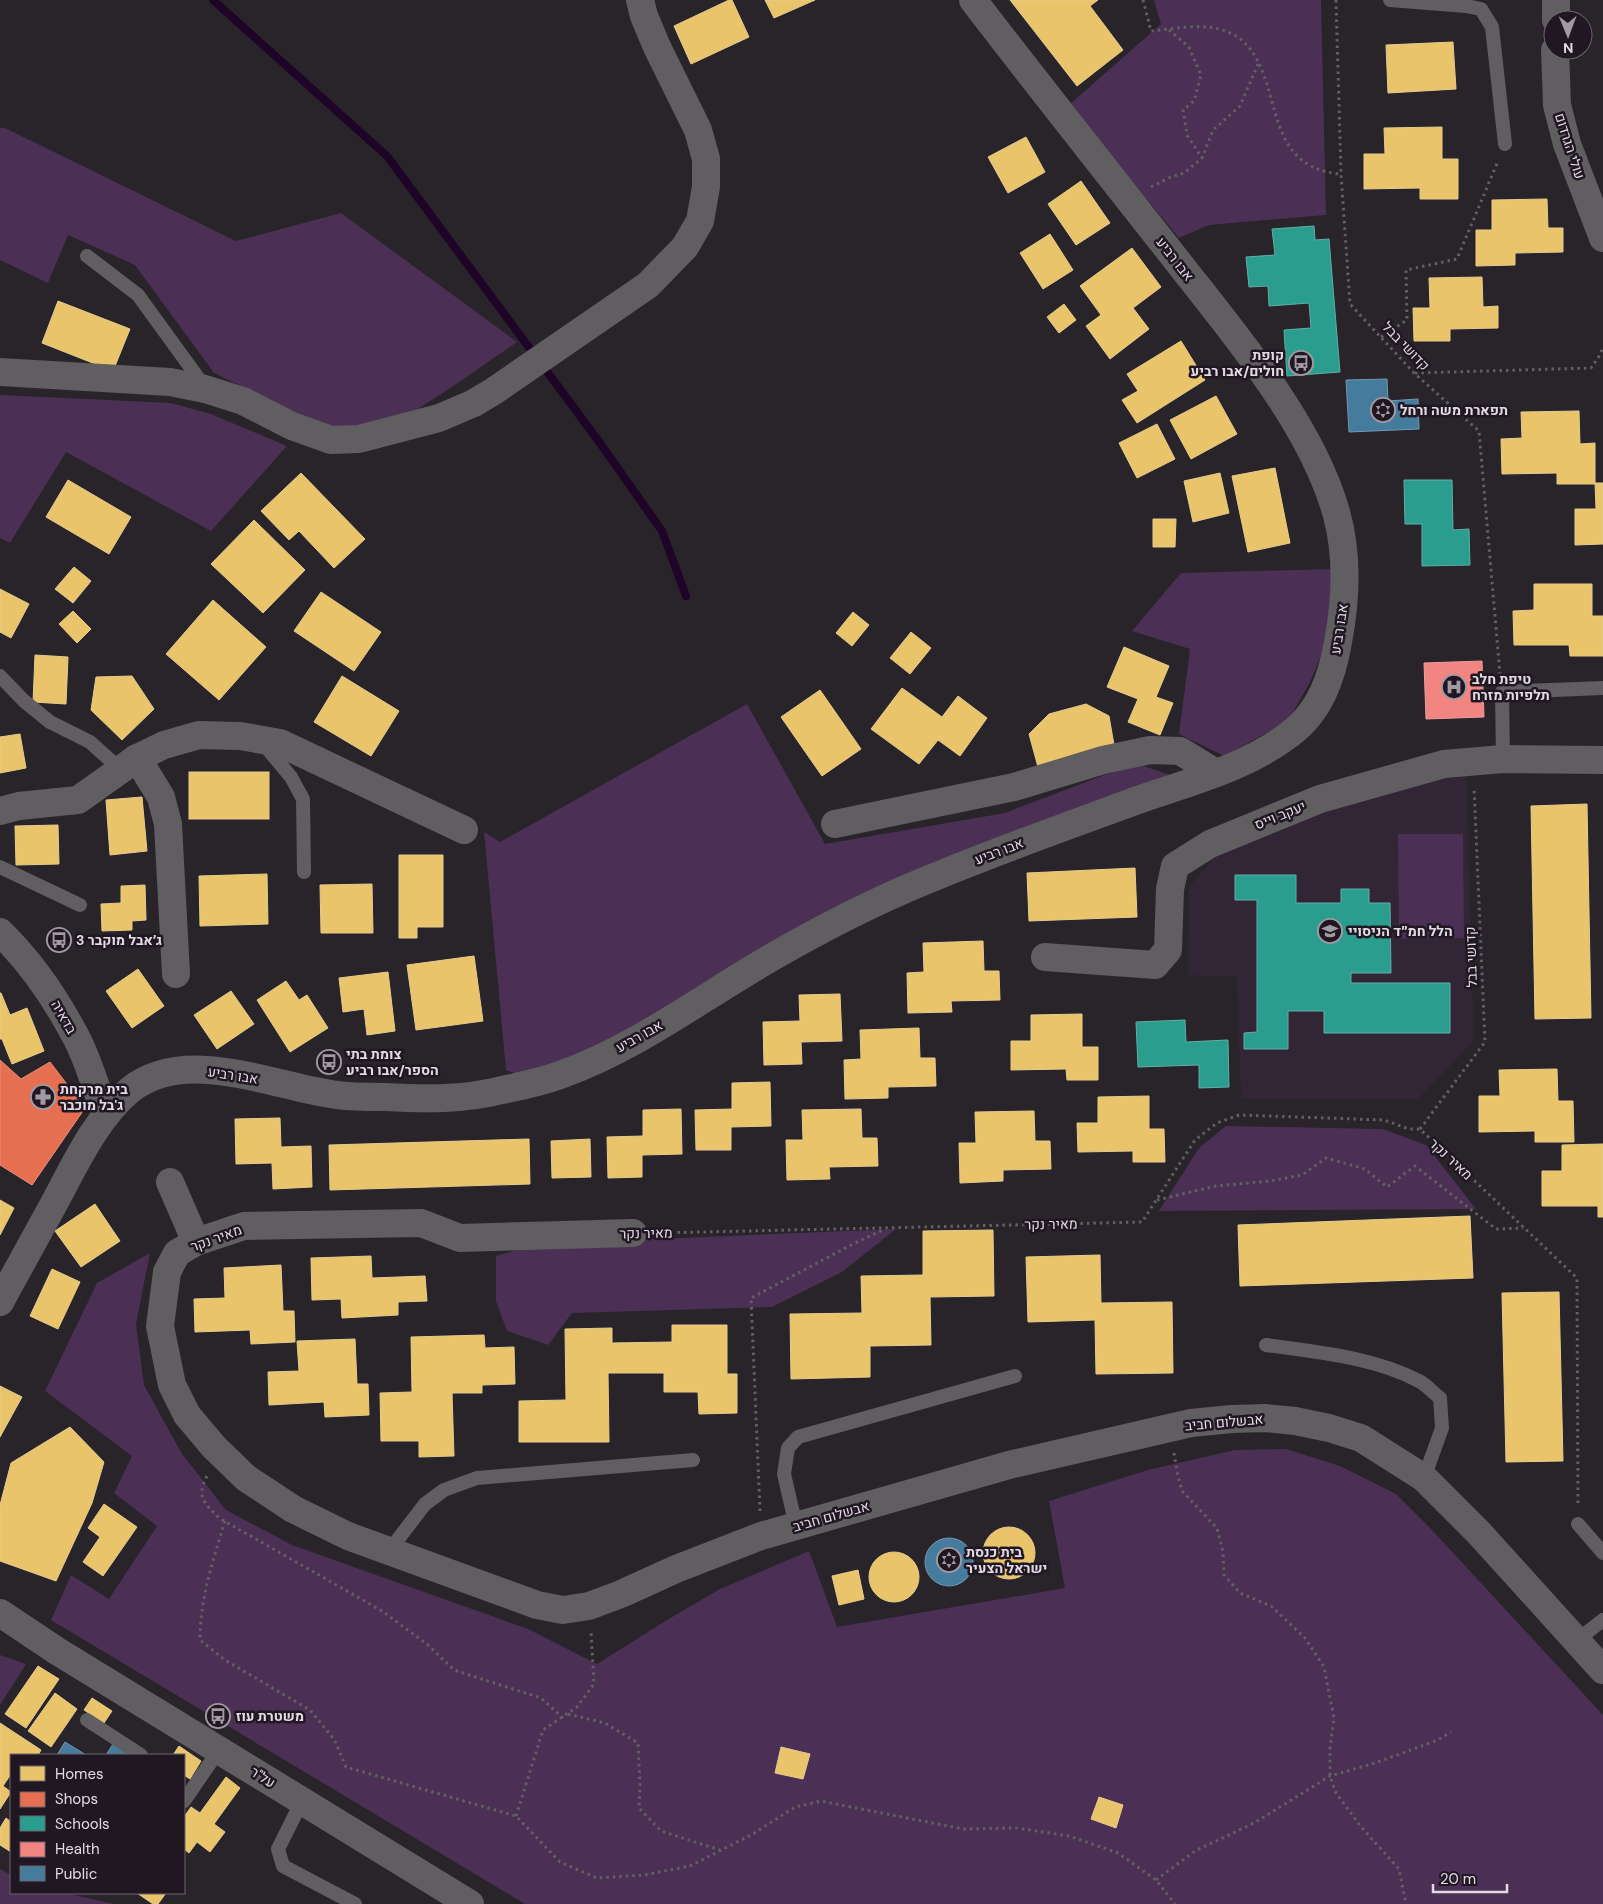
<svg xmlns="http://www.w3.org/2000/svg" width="1603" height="1904" viewBox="0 0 1603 1904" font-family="'DM Sans',Heebo,sans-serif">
<rect width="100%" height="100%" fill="#28242a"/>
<polygon fill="#322636" points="1466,769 1474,1041 1418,1099 1241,1099 1237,977 1188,975 1189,887 1216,856 1327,802"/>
<g fill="#4b2f55">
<polygon points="1154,0 1321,0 1326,215 1209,225 1179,238 1069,105 1161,24"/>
<polygon points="0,128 5,128 236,241 341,213 517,342 452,387 410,414 369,426 330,429 214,373 135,265 68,235 48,283 0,260"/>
<polygon points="0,395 171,403 211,414 287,446 211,531 66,452 10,543 0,538"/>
<polygon points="1332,569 1331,632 1310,682 1288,721 1224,756 1179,734 1190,649 1132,631 1181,573"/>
<polygon points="747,704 825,844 1005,813 1107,774 1138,764 1170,775 967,849 835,911 602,1046 520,1075 506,1070 484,832 500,842"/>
<polygon points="1398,834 1463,834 1464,938 1399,939"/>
<polygon points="1226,1126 1383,1129 1426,1145 1476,1209 1159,1211 1199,1148"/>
<polygon points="896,1229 842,1272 772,1307 572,1313 548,1345 507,1331 496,1301 496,1256 537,1244"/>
<polygon points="150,1253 136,1324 144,1385 182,1454 226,1510 292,1545 528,1629 597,1664 667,1620 720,1589 809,1551 837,1627 1065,1588 1049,1501 1148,1470 1235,1450 1286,1449 1340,1466 1396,1494 1432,1530 1603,1715 1603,1904 525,1904 51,1620 71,1575 109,1599 157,1526 114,1493 132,1456 45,1391 97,1283"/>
<polygon points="0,1655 26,1664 0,1705"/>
<polygon points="0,1869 11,1875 11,1893 65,1893 115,1904 0,1904"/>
</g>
<g fill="#e9c46a" stroke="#e6cb8e">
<polygon points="729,0 732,0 749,37 691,64 674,26"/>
<polygon points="765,0 815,0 774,18"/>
<polygon points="1010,0 1098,0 1090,6 1123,50 1077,86"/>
<polygon points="1453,42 1456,89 1388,93 1386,45"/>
<polygon points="1442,127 1442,159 1458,159 1458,199 1420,199 1420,188 1364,189 1364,154 1385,154 1384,128"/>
<polygon points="1026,137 1045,172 1008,193 988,157"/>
<polygon points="1081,181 1110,223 1076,245 1048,204"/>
<polygon points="1547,199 1548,228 1563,228 1563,252 1515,253 1515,265 1476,266 1476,230 1492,230 1492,200"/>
<polygon points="1050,234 1073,270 1043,289 1020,253"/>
<polygon points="1132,248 1161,287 1133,308 1149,329 1110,359 1086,326 1101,315 1080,286"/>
<polygon points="1482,277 1483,307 1498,306 1498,328 1450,329 1450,341 1414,341 1413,308 1430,308 1429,278"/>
<polygon points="58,301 130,329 113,371 42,343"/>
<polygon points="1064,304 1076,320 1059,333 1047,317"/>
<polygon points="1181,341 1205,380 1137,423 1122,400 1138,391 1127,374"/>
<polygon points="1216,396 1237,434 1191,459 1170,420"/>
<polygon points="1579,411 1580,444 1595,443 1595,484 1557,484 1557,473 1502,474 1501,439 1522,438 1521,412"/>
<polygon points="1157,424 1175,459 1137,478 1119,443"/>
<polygon points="1275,468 1290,543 1248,552 1232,476"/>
<polygon points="301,473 365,539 334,568 299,531 289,540 261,511"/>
<polygon points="1220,473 1229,513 1193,522 1184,481"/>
<polygon points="68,480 131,517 109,554 46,517"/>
<polygon points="1595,483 1603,483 1603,544 1575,545 1575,509 1596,509"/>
<polygon points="1153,519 1176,519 1175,547 1153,547"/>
<polygon points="254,520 305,570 263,613 211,564"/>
<polygon points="74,567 91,581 73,603 55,589"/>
<polygon points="1534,584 1592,584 1592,616 1603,616 1603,656 1570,656 1569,645 1514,645 1513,611 1534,610"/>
<polygon points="0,589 29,604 11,638 0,632"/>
<polygon points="321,592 381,632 354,671 294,631"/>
<polygon points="213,600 266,647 219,700 166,654"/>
<polygon points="73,611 91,629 77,643 59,624"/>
<polygon points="853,612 869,625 852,646 836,633"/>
<polygon points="911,632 931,648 910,674 890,658"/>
<polygon points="1124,647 1169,666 1156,697 1173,703 1160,735 1128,722 1138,699 1107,687"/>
<polygon points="35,655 68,657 66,704 33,702"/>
<polygon points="132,676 154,709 122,740 91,710 96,677"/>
<polygon points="342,676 399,711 371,756 314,722"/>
<polygon points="902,688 942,717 958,696 987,718 960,756 938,740 919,764 871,729"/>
<polygon points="820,690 861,749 822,776 781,717"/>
<polygon points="1086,704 1109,716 1114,745 1038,767 1029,734 1049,714"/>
<polygon points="20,734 26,768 0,773 0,737"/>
<rect x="189" y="772" width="80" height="47"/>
<polygon points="142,797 147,851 110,855 106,800"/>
<polygon points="1587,804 1591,1018 1535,1019 1531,806"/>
<polygon points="58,825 59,864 16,865 15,826"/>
<polygon points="399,855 443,855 443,927 417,927 417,938 399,938"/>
<polygon points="1135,868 1137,917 1029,921 1027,873"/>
<polygon points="267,874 268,924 200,926 199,876"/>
<polygon points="372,884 373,933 321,933 320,885"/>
<polygon points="145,885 146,920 132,921 132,930 102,931 101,904 121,903 121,886"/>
<polygon points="983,941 984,971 999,971 1000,1000 951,1001 952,1012 908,1013 907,973 924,972 923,943"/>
<polygon points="474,956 483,1021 416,1030 407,965"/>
<polygon points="138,969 164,1006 132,1028 106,991"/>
<polygon points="388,972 395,1031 367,1035 364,1009 343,1012 339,978"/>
<polygon points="286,981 299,1000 307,995 328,1028 290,1052 257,1000"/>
<polygon points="231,991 254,1024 217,1049 194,1015"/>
<polygon points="0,993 1,993 10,1015 27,1008 44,1051 12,1064 2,1039 0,1039"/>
<polygon points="840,994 842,1041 801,1042 802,1064 764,1065 763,1022 800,1021 799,995"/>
<polygon points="1082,1014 1082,1047 1098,1047 1098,1080 1067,1080 1066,1069 1011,1070 1011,1041 1031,1041 1031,1015"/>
<polygon points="919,1028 920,1058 935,1058 936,1086 888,1087 888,1098 845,1099 844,1060 861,1059 860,1030"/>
<polygon points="1557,1069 1558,1101 1573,1101 1574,1142 1535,1142 1535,1131 1479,1132 1479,1096 1500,1096 1499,1070"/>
<polygon points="770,1082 771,1126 731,1127 731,1150 696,1150 695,1110 732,1109 732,1083"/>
<polygon points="1149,1096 1149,1129 1164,1129 1165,1162 1133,1162 1133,1151 1078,1152 1077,1123 1098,1123 1098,1097"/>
<polygon points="681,1109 682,1154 642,1155 642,1177 608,1178 607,1137 643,1136 643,1110"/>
<polygon points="861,1109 862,1138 877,1138 878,1166 829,1167 830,1179 787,1180 786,1140 803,1140 802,1110"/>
<polygon points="1034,1111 1035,1141 1050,1141 1051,1169 1003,1170 1003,1181 960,1183 959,1143 976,1143 975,1112"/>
<polygon points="280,1118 281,1147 311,1146 312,1187 273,1189 272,1163 236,1164 235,1119"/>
<polygon points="529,1139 530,1184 330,1190 329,1145"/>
<polygon points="590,1139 591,1177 552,1178 551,1141"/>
<polygon points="1603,1144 1603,1217 1598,1217 1598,1206 1542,1206 1542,1171 1562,1171 1562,1145"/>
<polygon points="0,1200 14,1208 0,1235"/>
<polygon points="95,1204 120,1241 81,1267 55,1231"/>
<polygon points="1470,1216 1473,1278 1240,1286 1238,1225"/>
<polygon points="993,1230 994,1296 930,1297 931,1345 870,1346 870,1377 791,1379 790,1314 862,1313 861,1276 923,1275 923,1231"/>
<polygon points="1100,1255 1101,1303 1172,1302 1173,1373 1096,1374 1095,1320 1028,1322 1026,1257"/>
<polygon points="371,1256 372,1278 425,1276 427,1301 398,1302 398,1315 342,1318 341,1299 312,1300 311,1258"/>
<polygon points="281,1265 283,1311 294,1311 295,1342 251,1344 250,1330 195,1332 194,1299 225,1298 224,1268"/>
<polygon points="52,1269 80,1282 58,1329 30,1316"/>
<polygon points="1559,1292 1563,1461 1506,1462 1502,1293"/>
<polygon points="672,1325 727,1325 727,1374 737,1374 737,1413 699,1414 698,1392 664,1392 664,1373 608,1373 609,1442 519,1442 519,1401 566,1400 565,1329 612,1328 612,1343 672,1342"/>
<polygon points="484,1335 485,1348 514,1347 515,1384 482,1385 482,1393 452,1393 454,1456 419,1457 419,1441 381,1441 380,1393 412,1392 411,1337"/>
<polygon points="355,1339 357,1384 368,1384 369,1415 325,1417 324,1402 269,1405 268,1372 299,1371 297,1341"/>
<polygon points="0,1386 22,1397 0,1437"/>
<polygon points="70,1427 104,1462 92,1503 56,1581 0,1561 0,1505 11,1463"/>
<polygon points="104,1504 137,1527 103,1576 83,1562 100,1537 88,1528"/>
<circle cx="1009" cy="1553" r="26"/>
<circle cx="894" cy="1577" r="25"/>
<polygon points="858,1570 864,1599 839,1605 832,1576"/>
<polygon points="38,1666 59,1679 26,1728 5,1714"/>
<polygon points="55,1693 77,1709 51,1747 28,1731"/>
<polygon points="92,1698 112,1711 104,1723 84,1710"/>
<polygon points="0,1723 41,1750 38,1755 11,1755 11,1774 3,1786 11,1792 0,1809"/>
<polygon points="179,1746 201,1761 190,1779 184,1775 184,1755 173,1755"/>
<polygon points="781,1747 810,1754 803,1779 775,1773"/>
<polygon points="226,1777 240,1788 214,1824 225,1832 210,1852 197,1842 189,1853 184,1849 184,1817 191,1807 200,1813"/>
<polygon points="1099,1797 1123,1805 1116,1828 1091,1819"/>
<polygon points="6,1818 11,1822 11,1852 0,1845 0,1828"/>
<polygon points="137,1893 166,1893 158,1904 153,1904"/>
</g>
<polygon fill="#e76f51" stroke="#e58f7c" points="0,1060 21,1079 50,1062 85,1108 32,1185 0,1165"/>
<g fill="#2a9d8f" stroke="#61afa8">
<polygon points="1314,226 1315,240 1329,239 1340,372 1287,376 1284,330 1311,328 1309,303 1269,306 1268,286 1249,287 1246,257 1275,255 1272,229"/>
<polygon points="1404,480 1452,480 1453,530 1469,529 1470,565 1422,566 1422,524 1405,524"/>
<polygon points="1235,875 1296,875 1296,903 1341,903 1341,889 1369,889 1369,903 1390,903 1391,973 1351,973 1351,983 1450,983 1450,1033 1324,1033 1324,1011 1288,1011 1288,1049 1244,1049 1244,1033 1257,1032 1257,900 1235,900"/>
<polygon points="1185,1020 1186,1042 1228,1040 1229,1087 1199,1088 1199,1065 1138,1067 1136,1022"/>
</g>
<polygon fill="#f28482" stroke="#ed9e9f" points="1482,661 1484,717 1426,719 1424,663"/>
<g fill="#457b9d" stroke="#7498b2">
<polygon points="1387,379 1388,401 1418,399 1419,429 1349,432 1346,380"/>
<circle cx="949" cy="1562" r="24"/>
<polygon points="65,1742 86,1755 57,1755"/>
<polygon points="113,1744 130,1755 106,1755"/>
</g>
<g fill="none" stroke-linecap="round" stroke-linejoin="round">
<polyline stroke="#1e0427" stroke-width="8" points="213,0 387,156 600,443 662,531 686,596"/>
<g stroke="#626063" stroke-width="3" stroke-dasharray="2.5 4" stroke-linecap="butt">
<path d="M 1143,0 L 1151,31 C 1175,29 1205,22 1228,32 C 1291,59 1251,167 1341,174"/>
<polyline points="1336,0 1341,174 1350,304 1414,373 1479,431 1500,674"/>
<polyline points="1169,30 1189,47 1201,75 1194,101 1183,110 1187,135 1202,158"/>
<polyline points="1151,187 1171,177 1184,173 1202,158 1213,130 1240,106 1258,64"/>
<polyline points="1381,337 1407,320 1406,270 1457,259 1498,161"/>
<polyline points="1415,373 1591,368 1600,355 1603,347"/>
<polyline points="1420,1129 1485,1042 1474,787"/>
<polyline points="1157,1200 1216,1186 1270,1181 1302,1175 1326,1158 1365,1169 1387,1187 1415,1166 1496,1229 1523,1228"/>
<polyline points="658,1233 1142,1222 1195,1140 1217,1123 1239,1115 1384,1120 1409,1129 1420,1129 1577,1278 1578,1505"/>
<polyline points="1174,1453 1177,1472 1182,1491 1217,1528 1223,1552 1224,1575 1240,1593 1271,1606 1305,1638 1324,1667 1334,1718 1330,1749 1330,1776 1336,1793 1362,1828 1399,1869 1406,1904"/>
<path d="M 207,1476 C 196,1498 204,1502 219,1518 L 382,1611 L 428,1645 L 454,1670 L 541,1698 L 563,1718"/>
<polyline points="760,1511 751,1298 853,1244 885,1229"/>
<path d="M 225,1521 C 213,1560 200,1599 200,1640 L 225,1660 L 310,1710 L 334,1739 L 346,1767 L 516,1816 L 560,1862 L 597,1878 L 644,1875 L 690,1866 L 753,1834 L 795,1807 L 821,1801 L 963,1829 L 1017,1828 L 1069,1836 L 1118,1853 L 1156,1880 L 1175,1904"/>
<polyline points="568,1714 605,1723 638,1743 640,1785 639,1808 661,1831 720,1850"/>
<polyline points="516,1816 543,1730 577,1707 594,1684 591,1631"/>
<polyline points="1156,1880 1195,1851 1254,1823 1330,1776 1375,1763 1438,1740 1451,1732"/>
</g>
<g stroke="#605e61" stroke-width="14">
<polyline points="1390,0 1466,6 1481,9 1492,27 1505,144"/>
<polyline points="87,256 138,295 204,386"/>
<polyline points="0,676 24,701 50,722 90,742 120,769"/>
<polyline points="261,741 291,777 303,799 304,872"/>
<polyline points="1503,759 1502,692 1603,688"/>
<polyline points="0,867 80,905"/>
<path d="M 1266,1345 C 1317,1352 1373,1357 1419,1381 C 1427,1385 1433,1393 1440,1398 L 1442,1428 L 1424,1478"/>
<polyline points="1578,1524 1603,1553"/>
<polyline points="796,1526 784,1474 788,1448 798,1437 1015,1376"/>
<polyline points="389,1551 425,1504 444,1490 477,1478 693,1460"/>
<polyline points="1576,1641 1603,1620"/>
<polyline points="87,1720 141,1755"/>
<polyline points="184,1801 219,1750"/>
<polyline points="302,1801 278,1849 283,1866 355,1904"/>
</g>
<g stroke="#605e61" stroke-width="28">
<polyline points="0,372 170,382 205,389 243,401 292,426 331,440 359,439 439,418 474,403 494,391 648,285 685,247 700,221 706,187 706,159 698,130 657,47 644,16 640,0"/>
<polyline points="137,758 161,797 168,824 176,974"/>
<polyline points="0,811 19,806 78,800 137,758 164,745 199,735 240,736 280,743 464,830"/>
<polyline points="835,824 1014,787 1103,760 1150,750 1180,751 1216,773"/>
<polyline points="1045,957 1155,965 1168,950 1170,889 1175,866 1210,844 1320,799 1444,764 1503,759 1603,760"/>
<polyline points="170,1182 196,1242"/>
<polyline points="633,1233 460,1238 421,1223 244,1226 196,1242 177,1253 167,1272 160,1326 172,1385 187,1415 214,1447 246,1478 293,1509 348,1536 537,1605 563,1610 589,1606 621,1594 676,1569 761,1536 1009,1465 1191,1423 1232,1419 1265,1418 1295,1421 1329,1428 1361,1438 1424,1478 1479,1533 1603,1670"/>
</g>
<g stroke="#605e61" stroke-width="28">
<polyline points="1556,20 1556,0"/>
<polyline points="1555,50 1557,105 1567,144 1603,238"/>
<path d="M 0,932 C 31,962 56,999 76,1037 C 89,1061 96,1090 106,1115"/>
<path d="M 0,1302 C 19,1267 38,1233 57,1198 C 76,1162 98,1116 130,1090 C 186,1045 274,1087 337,1095 C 352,1097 369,1097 384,1097 C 425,1099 463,1100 502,1090 C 521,1086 541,1082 560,1075 C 631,1050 693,1004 757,966 C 811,934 868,904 927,880 C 996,851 1067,826 1138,800 C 1189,782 1246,768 1290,734 C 1320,712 1332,677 1338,642 C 1346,600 1348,554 1336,512 C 1310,420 1229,328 1171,253 C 1105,169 1038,85 973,0"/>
<polyline points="0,1613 57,1651 470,1904"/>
</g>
</g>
<defs>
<symbol id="bus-ring" viewBox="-11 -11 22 22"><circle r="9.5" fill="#201723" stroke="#a09aa2" stroke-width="1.5"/><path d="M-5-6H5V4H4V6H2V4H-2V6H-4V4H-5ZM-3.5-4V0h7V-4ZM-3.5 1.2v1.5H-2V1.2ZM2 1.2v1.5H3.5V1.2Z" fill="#a09aa2"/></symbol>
<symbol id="synagogue-ring" viewBox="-11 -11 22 22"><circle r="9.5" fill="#201723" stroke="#a09aa2" stroke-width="1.5"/><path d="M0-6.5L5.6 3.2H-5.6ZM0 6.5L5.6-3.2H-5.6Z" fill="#a09aa2"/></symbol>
<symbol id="hospital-ring" viewBox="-11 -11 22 22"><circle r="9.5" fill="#201723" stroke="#a09aa2" stroke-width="1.5"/><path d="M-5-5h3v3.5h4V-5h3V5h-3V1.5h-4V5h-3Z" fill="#a09aa2"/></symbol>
<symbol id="school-ring" viewBox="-11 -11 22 22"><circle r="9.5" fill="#201723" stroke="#a09aa2" stroke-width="1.5"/><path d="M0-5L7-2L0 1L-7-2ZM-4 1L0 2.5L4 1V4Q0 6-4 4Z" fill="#a09aa2"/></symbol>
<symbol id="pharmacy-ring" viewBox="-11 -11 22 22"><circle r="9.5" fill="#201723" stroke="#a09aa2" stroke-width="1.5"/><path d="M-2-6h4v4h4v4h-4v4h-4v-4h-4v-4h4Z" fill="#a09aa2"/></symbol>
</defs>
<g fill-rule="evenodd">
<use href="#bus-ring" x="1287" y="349" width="28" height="28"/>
<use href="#synagogue-ring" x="1369" y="396" width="28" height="28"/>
<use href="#hospital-ring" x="1440" y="673" width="28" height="28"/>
<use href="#school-ring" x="1316" y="917" width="28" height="28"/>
<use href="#bus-ring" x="45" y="926" width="28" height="28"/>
<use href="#bus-ring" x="315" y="1048" width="28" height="28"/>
<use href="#pharmacy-ring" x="29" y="1083" width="28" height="28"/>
<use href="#synagogue-ring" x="935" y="1546" width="28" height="28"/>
<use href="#bus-ring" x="204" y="1702" width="28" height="28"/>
</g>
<g text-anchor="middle" stroke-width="5" stroke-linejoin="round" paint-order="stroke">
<g font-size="14" fill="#e0dae2" stroke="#201723">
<text transform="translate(1570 146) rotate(72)" y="5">עולי הגרדום</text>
<text transform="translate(1175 259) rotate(52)" y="5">אבו רביע</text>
<text transform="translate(1406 346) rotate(46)" y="5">קדושי בבל</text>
<text transform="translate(1339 629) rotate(-81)" y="5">אבו רביע</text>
<text transform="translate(1280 815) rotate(-22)" y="5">יעקב וייס</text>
<text transform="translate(999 851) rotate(-21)" y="5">אבו רביע</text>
<text transform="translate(1471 957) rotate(-92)" y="5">קדושי בבל</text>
<text transform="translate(64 1017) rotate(60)" y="5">בדאיה</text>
<text transform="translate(639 1036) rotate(-29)" y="5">אבו רביע</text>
<text transform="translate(233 1075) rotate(9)" y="5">אבו רביע</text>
<text transform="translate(1451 1159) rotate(43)" y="5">מאיר נקר</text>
<text transform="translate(1051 1224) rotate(-1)" y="5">מאיר נקר</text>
<text transform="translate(646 1233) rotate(-1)" y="5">מאיר נקר</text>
<text transform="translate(216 1238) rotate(-20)" y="5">מאיר נקר</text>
<text transform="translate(1224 1422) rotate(-5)" y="5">אבשלום חביב</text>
<text transform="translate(831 1516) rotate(-16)" y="5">אבשלום חביב</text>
<text transform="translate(263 1777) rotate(32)" y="5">על"ר</text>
</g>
<g font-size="14" font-weight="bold" fill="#e0dae2" stroke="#201723" text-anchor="start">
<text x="1284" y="360" text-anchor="end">קופת<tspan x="1284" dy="16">חולים/אבו רביע</tspan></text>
<text x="1400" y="415">תפארת משה ורחל</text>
<text x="1472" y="684">טיפת חלב<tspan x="1472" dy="16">תלפיות מזרח</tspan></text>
<text x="1348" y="936">הלל חמ״ד הניסויי</text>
<text x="76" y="945">ג׳אבל מוקבר 3</text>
<text x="346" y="1059">צומת בתי<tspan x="346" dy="16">הספר/אבו רביע</tspan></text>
<text x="60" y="1094">בית מרקחת<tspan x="60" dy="16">ג'בל מוכבר</tspan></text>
<text x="966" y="1557">בית כנסת<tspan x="966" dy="16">ישראל הצעיר</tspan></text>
<text x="236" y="1721">משטרת עוז</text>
</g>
</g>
<rect x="10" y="1754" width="175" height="140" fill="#201723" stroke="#6d656f"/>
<rect x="20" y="1766" width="25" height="15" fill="#e9c46a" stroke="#6d656f"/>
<text x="55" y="1779" font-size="15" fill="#e0dae2">Homes</text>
<rect x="20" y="1792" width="25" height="15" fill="#e76f51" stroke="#6d656f"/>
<text x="55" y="1804" font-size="15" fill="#e0dae2">Shops</text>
<rect x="20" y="1816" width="25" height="15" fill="#2a9d8f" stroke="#6d656f"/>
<text x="55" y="1829" font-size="15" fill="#e0dae2">Schools</text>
<rect x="20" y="1842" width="25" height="15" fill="#f28482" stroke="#6d656f"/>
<text x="55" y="1854" font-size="15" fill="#e0dae2">Health</text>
<rect x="20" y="1866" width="25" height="15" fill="#457b9d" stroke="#6d656f"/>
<text x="55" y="1879" font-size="15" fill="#e0dae2">Public</text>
<g transform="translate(1568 35) rotate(179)"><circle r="24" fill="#201723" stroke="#6d656f"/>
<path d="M0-4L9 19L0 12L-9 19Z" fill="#a09aa2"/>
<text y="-8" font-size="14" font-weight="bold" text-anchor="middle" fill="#e0dae2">N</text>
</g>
<path d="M1433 1884v8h74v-8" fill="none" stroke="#e0dae2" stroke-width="2.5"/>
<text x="1440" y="1884" font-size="15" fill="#e0dae2" stroke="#201723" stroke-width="4" paint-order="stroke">20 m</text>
</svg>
